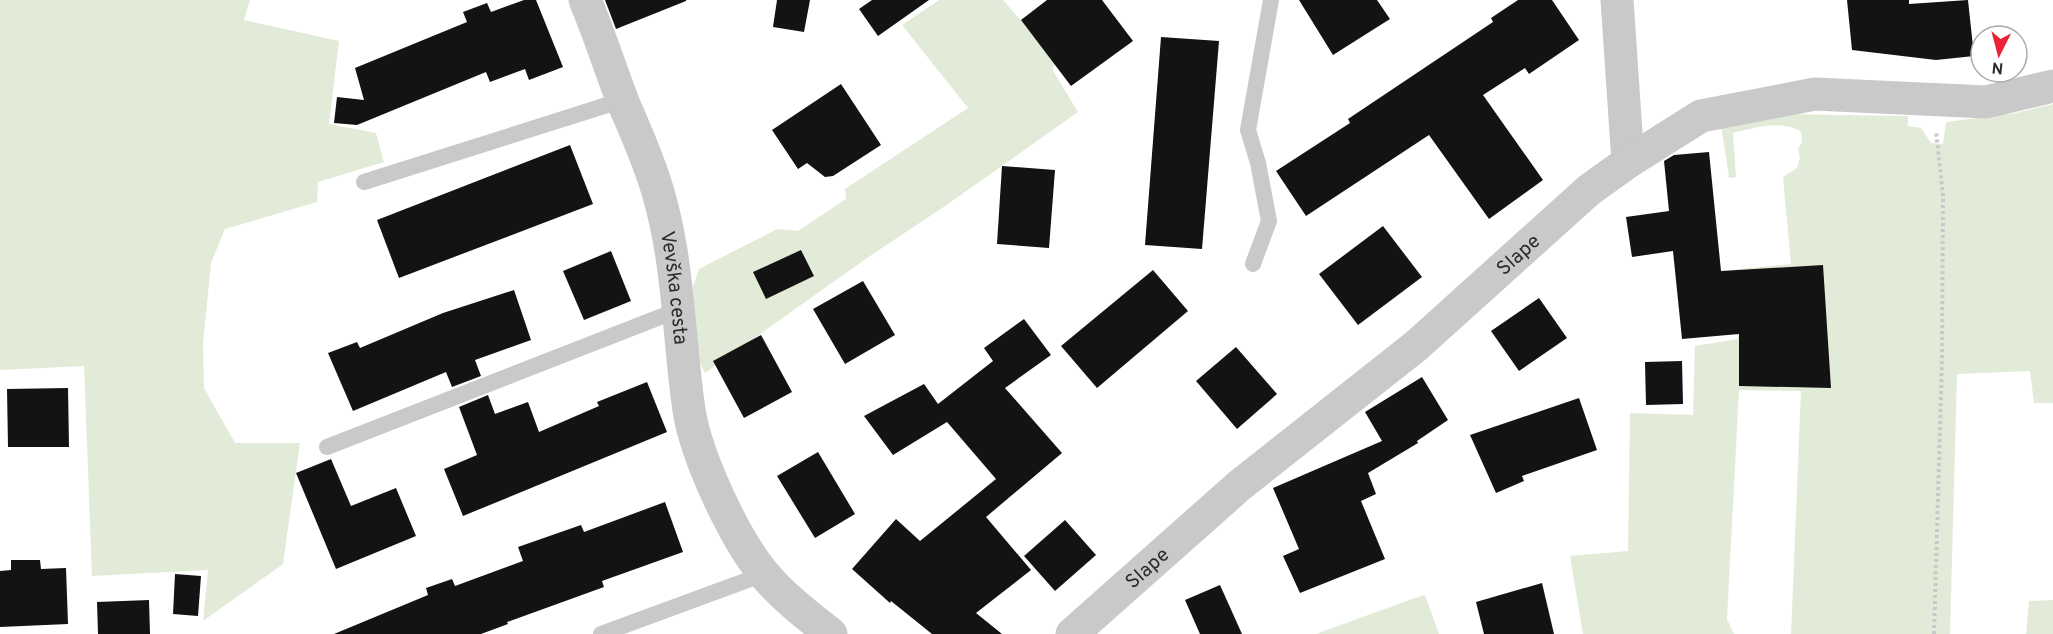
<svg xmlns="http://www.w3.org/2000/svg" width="2053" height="634" viewBox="0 0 2053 634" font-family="Overpass,sans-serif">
<rect width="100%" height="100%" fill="#fff"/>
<g fill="#e2ebd8" fill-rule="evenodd">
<polygon points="0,0 250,0 244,20 339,41 329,124 376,133 384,162 318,182 317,202 225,229 211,263 203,343 204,388 235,443 300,443 283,564 203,621 208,570 92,576 84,366 0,370"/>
<path d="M 939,0 L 1003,0 L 1057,62 L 1052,69 L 1078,112 L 948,204 L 870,256 L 705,373 L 696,355 L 693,287 L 699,269 L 777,229 L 798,231 L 846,199 L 845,189 L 968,108 L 902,25 ZM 801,250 L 813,276 L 766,299 L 754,272 Z"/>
<path d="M 2053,104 L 2053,403 L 2034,403 L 2030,371 L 1957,374 L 1950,634 L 1791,634 L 1801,391 L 1739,390 L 1727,619 L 1734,634 L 1583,634 L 1570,556 L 1628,551 L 1630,413 L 1693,415 L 1695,346 L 1738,339 L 1731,270 L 1791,264 L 1783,177 L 1797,168 L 1800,158 L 1798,149 L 1802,142 L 1801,132 C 1782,119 1754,128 1733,133 L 1736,177 L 1729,178 L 1721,125 L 1776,114 L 1908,116 L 1908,126 L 1921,128 L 1931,143 L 1943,144 L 1946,122 L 2016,113 Z"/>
<polygon points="1425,595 1439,634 1316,634 1412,599"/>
<polygon points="2053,600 2053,634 2026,634 2029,601"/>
</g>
<g fill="#131313">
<polygon points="524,0 536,0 563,67 529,80 525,69 490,82 486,72 357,125 334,123 337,97 364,100 355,68 467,22 463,12 487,3 491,12"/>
<polygon points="605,0 686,0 686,1 616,29"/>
<polygon points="777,0 810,0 804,32 773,27"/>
<polygon points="872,0 929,0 878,36 859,9"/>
<polygon points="1047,0 1102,0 1133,41 1071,86 1021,20"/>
<polygon points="1299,0 1377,0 1390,19 1333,55"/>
<polygon points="1518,0 1552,0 1579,40 1529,74 1525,68 1483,95 1543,180 1489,219 1429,135 1306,216 1276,171 1350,123 1348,119 1493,22 1491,18"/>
<polygon points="1847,0 1909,0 1909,4 1968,0 1974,56 1936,60 1852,50"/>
<polygon points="1161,37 1219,41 1202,249 1145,245"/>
<polygon points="841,84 881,145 833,176 825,177 807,163 798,169 772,130"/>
<polygon points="570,145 593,204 399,278 377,220"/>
<polygon points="1709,152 1721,271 1823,265 1831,388 1739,386 1739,334 1682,339 1673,251 1632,257 1626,217 1669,211 1664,161 1674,155"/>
<polygon points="1002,166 1055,170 1049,248 997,244"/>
<polygon points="1383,226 1422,277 1358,325 1319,274"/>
<polygon points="801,250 814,276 766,299 753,272"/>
<polygon points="611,251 631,301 584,320 563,271"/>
<polygon points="1153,270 1188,311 1097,388 1061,346"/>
<polygon points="863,281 895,335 845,364 813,309"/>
<polygon points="514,290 531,340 475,360 481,376 452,387 446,372 353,411 328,353 357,342 360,348 443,313"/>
<polygon points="1539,298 1567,338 1519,371 1491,331"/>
<polygon points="1024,319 1051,355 1005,388 1062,453 986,517 1031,570 976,613 1002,634 932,634 891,601 890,603 852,569 896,519 920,541 996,479 947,422 893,455 864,416 924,384 938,404 993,361 984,348"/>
<polygon points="761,335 792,392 744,418 713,361"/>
<polygon points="1236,347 1277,394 1237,429 1196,381"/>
<polygon points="1682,361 1683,404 1646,405 1645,362"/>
<polygon points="1422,377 1448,420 1417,441 1418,443 1368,473 1376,494 1361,501 1385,559 1300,593 1283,556 1299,549 1273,488 1382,441 1365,412"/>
<polygon points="647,382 667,432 463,516 444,469 477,455 459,407 488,395 495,414 528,402 539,432 599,406 597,402"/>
<polygon points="68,388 69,447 8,447 7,389"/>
<polygon points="1579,398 1597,450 1522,476 1524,481 1496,493 1470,435"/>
<polygon points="818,452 855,514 815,538 777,476"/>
<polygon points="331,459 351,506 396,488 416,536 336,569 296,473"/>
<polygon points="665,502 683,552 602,581 604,587 507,622 508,624 481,634 334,634 428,595 426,588 452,579 455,586 523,561 518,547 581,525 584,532"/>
<polygon points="1065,520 1096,555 1055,591 1024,556"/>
<polygon points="11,560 40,560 41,569 66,568 68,624 0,627 0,571 11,570"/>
<polygon points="175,574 201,576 198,616 173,614"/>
<polygon points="1542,583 1554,634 1484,634 1476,602"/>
<polygon points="1220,585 1242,634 1200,634 1185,600"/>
<polygon points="149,600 150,634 98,634 97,602"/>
</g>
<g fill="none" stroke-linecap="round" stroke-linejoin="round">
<polyline stroke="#c9c9c9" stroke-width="4" stroke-dasharray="3 3" stroke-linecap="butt" points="1934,634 1942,359 1943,196 1936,131"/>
<g stroke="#c9c9c9" stroke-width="16">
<polyline points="364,182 623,100"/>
<polyline points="1253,264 1269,221 1258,163 1248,130 1271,0"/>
<polyline points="327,447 678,310"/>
<polyline points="601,634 764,574"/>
</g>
<g stroke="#c9c9c9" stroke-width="33">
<path id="s1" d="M 585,0 C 599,33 610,68 623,102 C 637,135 652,168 661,203 C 679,270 679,342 689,410 C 696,456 734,538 764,574 C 782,596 808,616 831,634"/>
<polyline points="1617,0 1628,162"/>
<path id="s2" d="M 1072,634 L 1240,485 L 1416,346 L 1589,190 L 1628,162 L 1701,116 L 1815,94 L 1986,102 L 2053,86"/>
</g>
</g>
<g text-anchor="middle" stroke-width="6" stroke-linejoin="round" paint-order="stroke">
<g font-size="20" fill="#2c2c2c" stroke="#fff">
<text dy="7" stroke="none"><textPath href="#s2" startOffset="586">Slape</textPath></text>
<text dy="7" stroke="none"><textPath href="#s1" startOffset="303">Vevška cesta</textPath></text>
<text dy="7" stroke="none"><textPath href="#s2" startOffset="100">Slape</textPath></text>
</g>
</g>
<g transform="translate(1999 54) rotate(186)"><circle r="28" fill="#ffffff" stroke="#ababab" stroke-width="1.5"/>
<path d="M0-4.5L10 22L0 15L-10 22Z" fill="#ee2236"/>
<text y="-9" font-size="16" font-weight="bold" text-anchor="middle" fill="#2c2c2c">N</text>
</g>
</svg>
